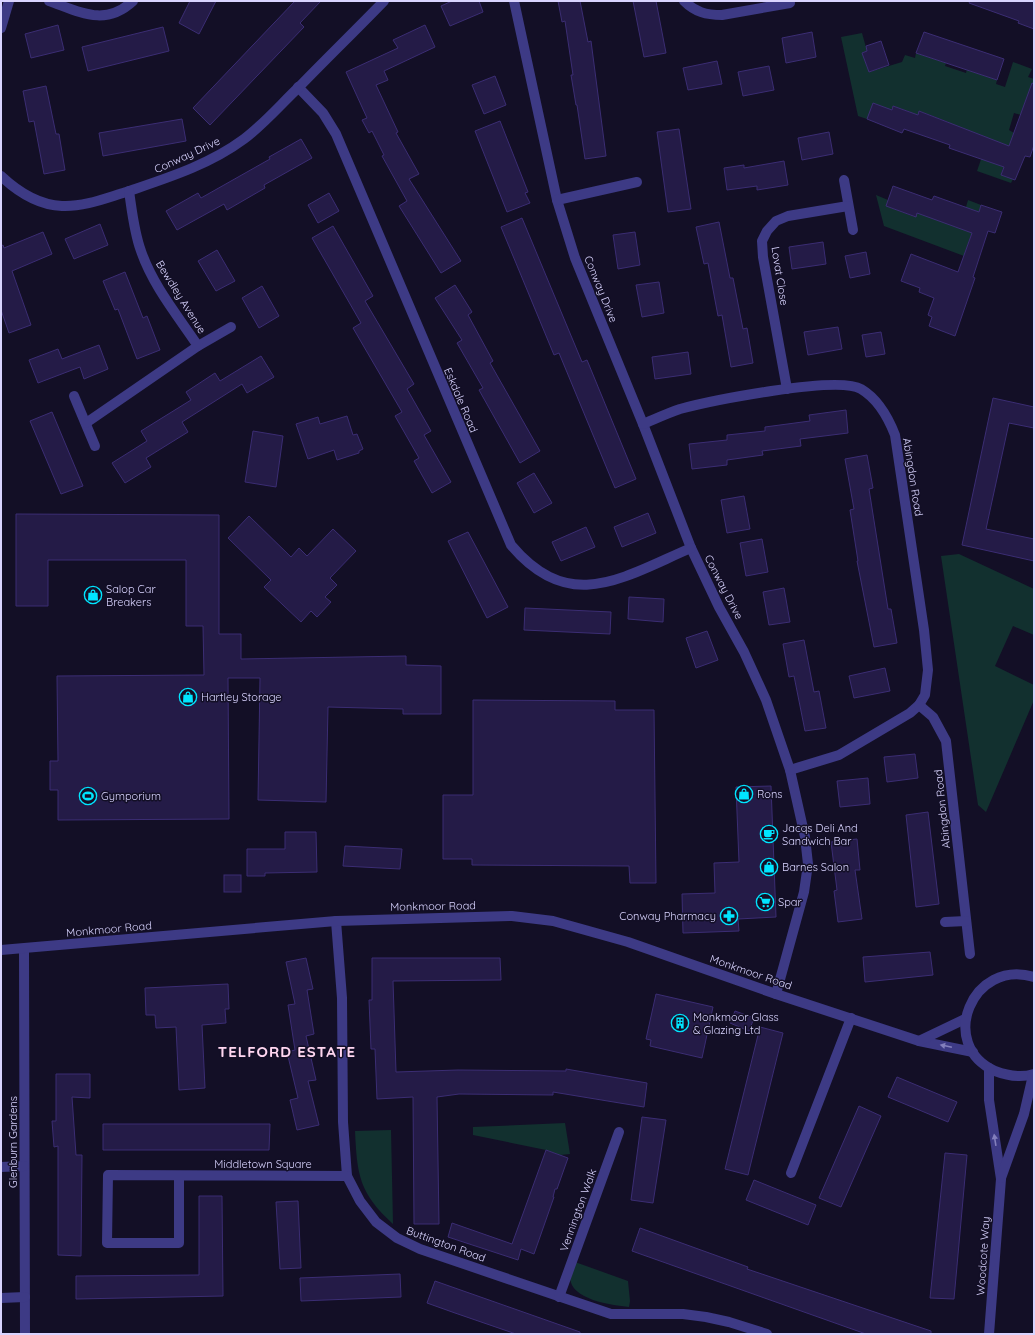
<svg xmlns="http://www.w3.org/2000/svg" width="1035" height="1335" viewBox="0 0 1035 1335" font-family="Quicksand,sans-serif">
<rect width="100%" height="100%" fill="#130f26"/>
<g fill="#12302f">
<polygon points="862,33 867,51 863,53 869,72 902,62 905,55 915,58 916,53 946,63 945,66 966,73 967,69 997,80 996,84 1005,87 1013,62 1032,69 1028,77 1034,79 1034,81 1021,115 1014,113 1009,130 1014,133 1001,175 1013,179 1011,183 977,171 988,139 942,141 948,122 919,111 912,130 910,112 893,106 891,110 867,119 858,116 841,37"/>
<polygon points="876,195 888,200 886,206 915,217 922,198 956,227 963,206 966,207 968,200 981,205 964,256 884,226"/>
<polygon points="959,554 1034,589 1034,635 1013,626 995,666 1034,685 1034,700 986,812 978,805 941,556"/>
<polygon points="565,1123 570,1154 560,1155 546,1150 473,1135 473,1127"/>
<path d="M 391,1130 L 393,1224 C 359,1193 357,1175 355,1131 Z"/>
<path d="M 575,1262 L 628,1281 L 630,1301 L 629,1307 C 612,1305 570,1300 570,1277 C 570,1273 574,1266 575,1262 Z"/>
</g>
<g fill="#241b47" stroke="#3b2d73">
<polygon points="190,1 216,1 199,34 179,23"/>
<polygon points="295,1 321,1 300,23 304,27 210,125 193,108"/>
<polygon points="452,1 479,1 483,12 450,26 441,6"/>
<polygon points="558,1 580,1 588,42 591,41 606,156 585,159 577,105 576,105 571,75 573,75 565,21 562,22"/>
<polygon points="633,1 656,1 666,53 644,57"/>
<polygon points="970,1 1034,1 1034,29 1018,23 1019,21 969,3"/>
<polygon points="58,25 64,50 31,58 25,34"/>
<polygon points="425,25 435,47 384,71 388,80 376,85 398,132 396,133 419,174 409,179 461,261 441,273 399,206 407,201 382,156 384,155 372,131 369,133 362,120 367,118 346,72 398,48 393,40"/>
<polygon points="163,27 169,51 88,71 82,47"/>
<polygon points="812,32 816,57 786,63 782,38"/>
<polygon points="924,32 1004,59 997,80 916,53"/>
<polygon points="881,41 889,65 869,72 862,53 867,51 866,46"/>
<polygon points="717,61 722,84 688,90 683,68"/>
<polygon points="769,66 774,90 743,96 738,72"/>
<polygon points="495,76 506,105 484,114 472,85"/>
<polygon points="1032,83 1034,84 1034,145 1030,157 1025,156 1015,180 1001,175 1004,167 949,148 950,145 904,129 902,133 867,119 873,103 892,110 893,106 918,115 919,111 1009,146"/>
<polygon points="46,86 56,134 59,134 65,170 44,174 34,121 29,122 23,91"/>
<polygon points="182,119 186,141 103,156 99,133"/>
<polygon points="500,121 528,192 525,193 530,203 507,212 475,131"/>
<polygon points="679,129 691,209 668,212 657,132"/>
<polygon points="829,132 833,154 802,160 798,138"/>
<polygon points="301,139 312,158 264,185 265,188 227,210 224,204 177,230 166,211 198,193 201,198 270,159 269,157"/>
<polygon points="784,161 788,185 757,190 757,186 727,190 724,168 744,165 744,168"/>
<polygon points="893,186 932,200 934,196 979,212 981,205 1002,212 995,233 988,231 973,277 975,278 955,336 929,326 932,317 928,315 934,298 919,292 920,288 901,281 911,254 958,272 972,233 917,213 916,217 886,206"/>
<polygon points="329,193 339,211 318,223 308,205"/>
<polygon points="522,218 582,362 587,360 636,479 615,488 559,353 554,355 501,227"/>
<polygon points="719,222 730,278 733,278 743,329 747,328 753,363 731,367 722,315 718,316 708,263 704,264 696,227"/>
<polygon points="100,224 108,245 74,259 65,239"/>
<polygon points="333,226 373,296 365,301 414,384 407,389 431,431 424,435 451,482 432,493 414,461 419,458 395,416 402,412 353,328 361,323 312,238"/>
<polygon points="43,232 52,254 12,271 31,325 9,333 1,310 1,246 3,245 4,248"/>
<polygon points="635,232 640,265 618,269 613,235"/>
<polygon points="823,242 826,264 792,269 789,247"/>
<polygon points="217,250 235,281 216,291 198,261"/>
<polygon points="866,252 870,274 850,278 845,256"/>
<polygon points="125,272 143,318 147,316 160,350 137,359 118,309 115,310 103,281"/>
<polygon points="659,282 664,313 642,317 636,285"/>
<polygon points="455,285 472,312 468,315 493,361 490,363 540,451 520,463 479,390 483,388 457,343 462,340 435,298"/>
<polygon points="262,286 279,316 259,328 242,298"/>
<polygon points="838,327 842,349 808,355 804,332"/>
<polygon points="881,332 885,354 866,357 862,335"/>
<polygon points="99,345 108,369 84,379 80,367 38,383 29,360 58,349 62,359"/>
<polygon points="688,352 691,374 655,379 652,357"/>
<polygon points="261,356 274,377 247,393 242,384 182,422 188,432 146,458 151,467 125,483 112,463 147,441 141,431 191,400 186,392 215,373 220,381"/>
<polygon points="993,398 1034,407 1034,428 1009,423 986,529 1034,539 1034,561 962,545"/>
<polygon points="846,410 848,433 800,439 801,446 762,451 763,455 727,460 727,465 692,469 689,444 727,440 727,435 765,431 765,427 810,421 809,415"/>
<polygon points="52,412 83,486 61,494 30,421"/>
<polygon points="347,416 353,435 357,434 363,449 359,451 359,453 337,460 334,450 308,459 296,424 318,417 320,424"/>
<polygon points="253,431 283,436 276,487 245,482"/>
<polygon points="867,455 873,488 869,489 888,609 891,609 897,643 874,647 857,561 858,561 850,510 854,509 845,459"/>
<polygon points="534,473 552,503 534,513 517,483"/>
<polygon points="744,496 750,529 727,533 721,500"/>
<polygon points="648,513 656,533 622,547 614,527"/>
<polygon points="16,514 219,515 219,634 241,634 241,659 406,656 406,665 441,666 441,714 403,714 403,709 328,707 326,802 258,800 260,678 228,678 229,819 58,820 58,790 50,790 50,761 58,761 57,676 204,675 203,626 186,626 186,560 48,560 48,606 16,606"/>
<polygon points="249,516 291,557 299,548 307,556 333,529 356,551 330,578 337,585 325,597 331,602 317,617 311,611 301,622 264,587 271,580 228,538"/>
<polygon points="586,527 595,547 561,561 552,542"/>
<polygon points="468,532 508,607 487,618 448,541"/>
<polygon points="762,539 768,572 746,576 740,543"/>
<polygon points="784,588 790,622 769,625 763,592"/>
<polygon points="629,597 664,599 663,622 628,619"/>
<polygon points="525,608 611,612 610,634 524,630"/>
<polygon points="707,631 718,660 696,668 686,638"/>
<polygon points="804,640 814,692 819,691 826,728 805,731 794,676 789,677 783,644"/>
<polygon points="885,668 890,691 854,698 849,676"/>
<polygon points="473,700 615,701 615,710 654,710 656,883 630,883 629,866 472,865 472,859 443,859 443,795 473,795"/>
<polygon points="915,754 918,778 887,782 884,757"/>
<polygon points="868,778 870,804 840,807 837,781"/>
<polygon points="771,786 776,917 738,919 739,931 683,933 682,894 715,893 714,863 739,862 736,787"/>
<polygon points="928,812 939,904 916,907 906,815"/>
<polygon points="285,832 316,832 317,872 265,873 265,876 247,876 247,849 285,849"/>
<polygon points="857,839 860,870 855,870 862,919 838,922 834,891 837,890 831,842"/>
<polygon points="345,846 402,849 400,869 343,866"/>
<rect x="224" y="875" width="17" height="17"/>
<polygon points="930,952 933,975 865,982 863,957"/>
<polygon points="306,958 313,989 307,990 314,1034 306,1036 316,1080 308,1081 319,1125 297,1130 290,1100 298,1098 287,1052 295,1050 288,1005 295,1004 286,962"/>
<polygon points="372,958 500,958 501,980 393,981 396,1072 458,1070 566,1071 566,1069 647,1083 644,1107 553,1092 553,1095 459,1094 437,1097 439,1224 414,1224 413,1097 377,1099 375,1049 371,1049 369,1000 372,1000"/>
<polygon points="228,984 229,1009 225,1009 226,1023 202,1025 205,1088 179,1090 176,1027 156,1028 155,1015 146,1015 145,988"/>
<polygon points="656,994 713,1007 702,1058 650,1046 651,1040 646,1039"/>
<polygon points="735,1011 754,1018 749,1031 730,1023"/>
<polygon points="760,1027 783,1033 748,1175 725,1169"/>
<polygon points="56,1074 90,1074 90,1098 72,1097 76,1155 82,1155 81,1256 58,1255 58,1146 54,1147 52,1121 56,1121"/>
<polygon points="897,1077 957,1102 948,1122 888,1097"/>
<polygon points="859,1106 881,1116 841,1207 819,1198"/>
<polygon points="642,1117 666,1120 653,1203 631,1200"/>
<polygon points="103,1124 270,1124 269,1150 103,1150"/>
<polygon points="546,1150 568,1158 557,1189 555,1189 553,1197 554,1197 534,1254 521,1249 518,1260 448,1237 452,1223 512,1244"/>
<polygon points="945,1153 967,1155 954,1299 930,1298"/>
<polygon points="754,1180 816,1205 808,1225 746,1200"/>
<polygon points="199,1196 222,1196 223,1296 76,1299 76,1276 199,1275"/>
<polygon points="298,1201 301,1268 280,1269 276,1202"/>
<polygon points="640,1228 748,1267 747,1269 931,1331 931,1334 866,1334 632,1251"/>
<polygon points="400,1274 401,1297 301,1301 300,1278"/>
<polygon points="435,1281 580,1332 580,1334 516,1334 455,1313 427,1303"/>
</g>
<g fill="none" stroke-linecap="round" stroke-linejoin="round">
<g stroke="#3d3a85" stroke-width="10">
<path d="M 49,1 C 80,12 105,27 133,1"/>
<polyline points="514,1 557,200 575,258 643,424 691,548 719,607 744,652 766,700 790,770 805,837 808,864 804,892 776,994"/>
<path d="M 684,1 C 695,12 706,15 722,15 L 790,3"/>
<polyline points="1,28 9,1"/>
<path d="M 298,87 L 323,113 L 336,134 L 511,545 C 570,615 623,577 691,548"/>
<path d="M 1,176 C 18,192 38,205 62,206 C 84,207 106,198 126,192 C 167,178 209,165 244,139 C 264,124 281,104 299,87 C 327,58 356,30 384,1"/>
<polyline points="844,180 853,230"/>
<polyline points="557,200 637,182"/>
<polyline points="198,346 231,327"/>
<polyline points="787,389 763,257 762,241 767,231 776,221 788,216 848,206"/>
<polyline points="74,396 95,446"/>
<path d="M 86,423 L 198,346 C 178,316 153,286 141,251 C 134,232 132,211 129,191"/>
<path d="M 643,424 C 655,419 668,413 680,409 C 710,401 838,375 861,389 C 878,399 888,417 895,435 L 924,630 L 928,670 L 925,695 L 919,705 L 910,713 L 839,755 L 790,770"/>
<polyline points="919,705 933,717 946,741 970,954"/>
<polyline points="336,921 342,998 343,1122 347,1176 360,1201 376,1222 397,1238 420,1249 611,1314 683,1314 706,1317 729,1322 767,1334"/>
<polyline points="945,922 966,921"/>
<polyline points="24,949 25,1334"/>
<polyline points="1,950 336,921 512,916 553,921 628,942 776,994 919,1041 973,1052"/>
<polyline points="919,1041 965,1019"/>
<polyline points="1,1167 24,1166"/>
<polyline points="791,1173 851,1018"/>
<polyline points="179,1177 179,1243 107,1243 108,1175 347,1176"/>
<polyline points="559,1297 619,1132"/>
<polyline points="1,1298 25,1297"/>
</g>
<g stroke="#3d3a85" stroke-width="10">
<path d="M 1034,977 C 972,958 937,1045 995,1071 C 1008,1076 1021,1078 1034,1074"/>
<polyline points="989,1068 989,1100 1001,1179 989,1334"/>
<polyline points="1001,1178 1024,1114 1033,1075"/>
</g>
</g>
<defs><path id="oneway-solid" d="M-6-.8H1V-3.2L6.5 0L1 3.2V.8H-6Z"/></defs>
<g fill="#837fbc">
<use href="#oneway-solid" transform="translate(946 1046) rotate(-168)"/>
<use href="#oneway-solid" transform="translate(995 1140) rotate(-99)"/>
</g>
<defs>
<symbol id="shop-ring" viewBox="-11 -11 22 22"><circle r="9.5" fill="#130f26" stroke="#00e5ff" stroke-width="1.5"/><path d="M-5-2.5h2.3a2.7 3.5 0 0 1 5.4 0H5L5.5 6h-11ZM-1.5-2.5h3a1.5 2.3 0 0 0-3 0Z" fill="#00e5ff"/></symbol>
<symbol id="stadium-ring" viewBox="-11 -11 22 22"><circle r="9.5" fill="#130f26" stroke="#00e5ff" stroke-width="1.5"/><path d="M0-5a6.5 5 0 1 0 0 10a6.5 5 0 1 0 0-10ZM-3.5-1.8h7v3.6h-7Z" fill="#00e5ff"/></symbol>
<symbol id="cafe-ring" viewBox="-11 -11 22 22"><circle r="9.5" fill="#130f26" stroke="#00e5ff" stroke-width="1.5"/><path d="M-5.5-4.5H6V0H3Q3 3.5 0 3.5H-2.5Q-5.5 3.5-5.5 0ZM3-3.2v2h1.7v-2ZM-6 4.5H4V6H-6Z" fill="#00e5ff"/></symbol>
<symbol id="supermarket-ring" viewBox="-11 -11 22 22"><circle r="9.5" fill="#130f26" stroke="#00e5ff" stroke-width="1.5"/><path d="M-6-5.5h2.5l.6 2H6L4.5 2H-2.5L-4.4-4H-6ZM-1.5 3.2a1.3 1.3 0 1 0 .1 0ZM3 3.2a1.3 1.3 0 1 0 .1 0Z" fill="#00e5ff"/></symbol>
<symbol id="pharmacy-ring" viewBox="-11 -11 22 22"><circle r="9.5" fill="#130f26" stroke="#00e5ff" stroke-width="1.5"/><path d="M-2-6h4v4h4v4h-4v4h-4v-4h-4v-4h4Z" fill="#00e5ff"/></symbol>
<symbol id="building-ring" viewBox="-11 -11 22 22"><circle r="9.5" fill="#130f26" stroke="#00e5ff" stroke-width="1.5"/><path d="M-4-6H4V6H1V3H-1V6H-4ZM-2.5-4.3h1.7v1.8h-1.7ZM.8-4.3h1.7v1.8H.8ZM-2.5-1h1.7V.8h-1.7ZM.8-1h1.7V.8H.8Z" fill="#00e5ff"/></symbol>
</defs>
<g fill-rule="evenodd">
<use href="#shop-ring" x="83" y="585" width="20" height="20"/>
<use href="#shop-ring" x="178" y="687" width="20" height="20"/>
<use href="#shop-ring" x="734" y="784" width="20" height="20"/>
<use href="#stadium-ring" x="78" y="786" width="20" height="20"/>
<use href="#cafe-ring" x="759" y="824" width="20" height="20"/>
<use href="#shop-ring" x="759" y="857" width="20" height="20"/>
<use href="#supermarket-ring" x="755" y="892" width="20" height="20"/>
<use href="#pharmacy-ring" x="719" y="906" width="20" height="20"/>
<use href="#building-ring" x="670" y="1013" width="20" height="20"/>
</g>
<g text-anchor="middle" stroke-width="3" stroke-linejoin="round" paint-order="stroke">
<g font-size="11" fill="#d9d4ff" stroke="#130f26">
<text transform="translate(187 155) rotate(-25)" y="4">Conway Drive</text>
<text transform="translate(780 276) rotate(81)" y="4">Lovat Close</text>
<text transform="translate(601 289) rotate(68)" y="4">Conway Drive</text>
<text transform="translate(181 297) rotate(58)" y="4">Bewdley Avenue</text>
<text transform="translate(461 400) rotate(67)" y="4">Eskdale Road</text>
<text transform="translate(913 477) rotate(81)" y="4">Abingdon Road</text>
<text transform="translate(724 587) rotate(63)" y="4">Conway Drive</text>
<text transform="translate(942 809) rotate(-96)" y="4">Abingdon Road</text>
<text transform="translate(433 906) rotate(-1)" y="4">Monkmoor Road</text>
<text transform="translate(109 929) rotate(-5)" y="4">Monkmoor Road</text>
<text transform="translate(751 972) rotate(19)" y="4">Monkmoor Road</text>
<text transform="translate(13 1142) rotate(-90)" y="4">Glenburn Gardens</text>
<text x="263" y="1168">Middletown Square</text>
<text transform="translate(578 1210) rotate(-70)" y="4">Vennington Walk</text>
<text transform="translate(446 1244) rotate(20)" y="4">Buttington Road</text>
<text transform="translate(983 1256) rotate(-86)" y="4">Woodcote Way</text>
</g>
<g font-size="11" fill="#d9d4ff" stroke="#130f26" text-anchor="start">
<text x="106" y="593">Salop Car<tspan x="106" dy="13">Breakers</tspan></text>
<text x="201" y="701">Hartley Storage</text>
<text x="757" y="798">Rons</text>
<text x="101" y="800">Gymporium</text>
<text x="782" y="832">Jacqs Deli And<tspan x="782" dy="13">Sandwich Bar</tspan></text>
<text x="782" y="871">Barnes Salon</text>
<text x="778" y="906">Spar</text>
<text x="716" y="920" text-anchor="end">Conway Pharmacy</text>
<text x="693" y="1021">Monkmoor Glass<tspan x="693" dy="13">&amp; Glazing Ltd</tspan></text>
</g>
<g font-size="15" font-weight="bold" letter-spacing="1" fill="#ffd6f0" stroke="#130f26">
<text x="287" y="1057">TELFORD ESTATE</text>
</g>
</g>
<rect width="1035" height="1335" fill="none" stroke="#d9d4ff" stroke-width="4"/>
</svg>
